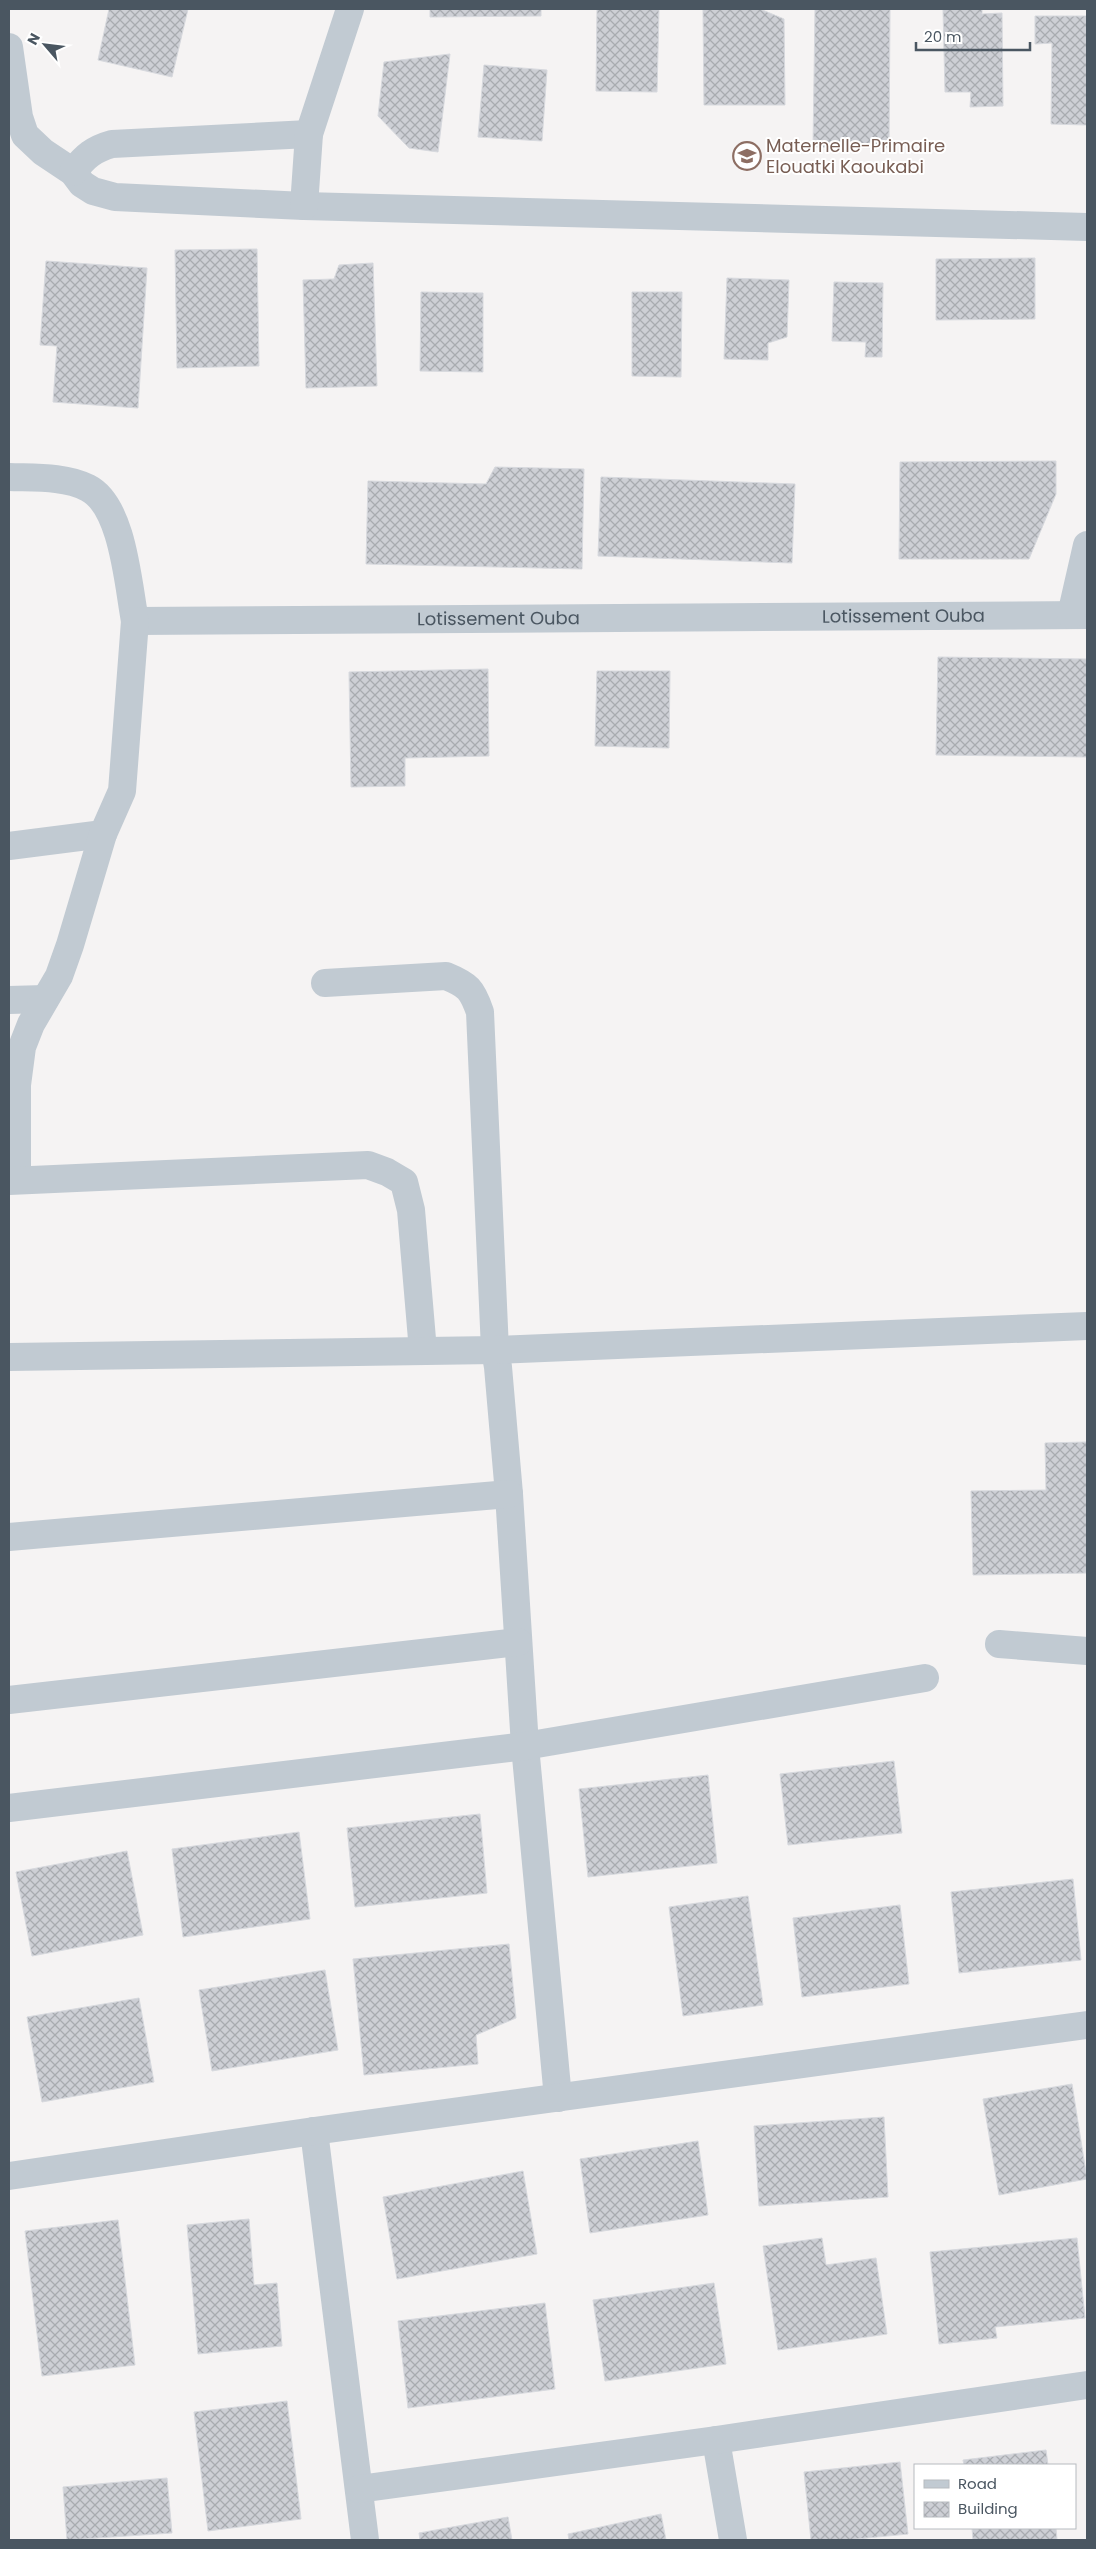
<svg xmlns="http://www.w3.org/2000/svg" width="1096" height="2549" viewBox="0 0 1096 2549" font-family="Poppins,sans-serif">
<defs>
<pattern id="building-cross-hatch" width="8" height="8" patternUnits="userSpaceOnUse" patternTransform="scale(1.25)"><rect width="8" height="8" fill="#cdcfd5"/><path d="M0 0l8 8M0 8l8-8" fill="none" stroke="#a8abb0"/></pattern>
</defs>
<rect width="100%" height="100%" fill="#f5f3f3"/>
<g fill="url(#building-cross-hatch)" stroke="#d7d9de">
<polygon points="109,9 188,9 172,77 98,60"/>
<polygon points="430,9 541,9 541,16 430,17"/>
<polygon points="597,9 659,9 657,92 596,91"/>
<polygon points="703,9 760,9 784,19 785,105 704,105"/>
<polygon points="815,9 890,9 889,148 813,147"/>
<polygon points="943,9 982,9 982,14 1002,13 1003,106 970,107 971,92 945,92"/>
<polygon points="1035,16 1087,16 1087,125 1051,124 1052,43 1035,44"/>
<polygon points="450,54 438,152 409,148 378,116 384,62"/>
<polygon points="484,65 547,70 542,141 478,137"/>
<polygon points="257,249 259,366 177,368 175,250"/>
<polygon points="1035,258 1035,319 936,320 936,259"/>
<polygon points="46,261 147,268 138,408 53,402 57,346 40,345"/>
<polygon points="373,263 377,386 306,388 303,280 334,279 339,265"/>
<polygon points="727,278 789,280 787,337 768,343 768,360 724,359"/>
<polygon points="834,282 883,283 882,357 865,357 866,342 832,341"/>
<polygon points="421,292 483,293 483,372 420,371"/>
<polygon points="632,292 682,292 681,377 632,376"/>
<polygon points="1056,461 1056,494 1029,559 899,559 900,462"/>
<polygon points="495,467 584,469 582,569 366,564 368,481 486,484"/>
<polygon points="601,477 795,484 792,563 598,556"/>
<polygon points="938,657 1087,659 1087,757 936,755"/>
<polygon points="488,669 489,756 405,758 405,786 351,787 349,672"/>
<polygon points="597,671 670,671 669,748 595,746"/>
<polygon points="1087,1442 1087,1573 973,1575 971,1491 1046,1490 1045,1443"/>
<polygon points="894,1761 902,1833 788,1845 780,1774"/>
<polygon points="708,1775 717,1863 588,1877 579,1789"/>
<polygon points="480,1814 487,1893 355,1907 347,1828"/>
<polygon points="299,1832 310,1919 183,1937 172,1849"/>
<polygon points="127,1851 143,1935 32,1956 16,1872"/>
<polygon points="1073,1879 1081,1960 959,1973 951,1892"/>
<polygon points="748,1896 763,2005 683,2016 669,1907"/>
<polygon points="900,1905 909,1984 802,1997 793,1918"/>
<polygon points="509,1944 516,2018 476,2035 478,2064 364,2075 353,1959"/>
<polygon points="325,1970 338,2050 212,2071 199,1990"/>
<polygon points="139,1998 154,2082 42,2102 27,2017"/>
<polygon points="1072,2084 1087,2179 999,2195 983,2099"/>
<polygon points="884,2117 888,2197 759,2206 754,2126"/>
<polygon points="698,2141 708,2215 590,2233 580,2159"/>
<polygon points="523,2171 537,2254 397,2279 383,2197"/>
<polygon points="249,2219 254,2285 277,2283 282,2346 198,2354 187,2225"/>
<polygon points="118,2220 135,2365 42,2376 25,2231"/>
<polygon points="822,2238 826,2265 876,2258 887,2334 778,2350 763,2246"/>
<polygon points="1077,2238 1085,2318 995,2327 997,2338 939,2344 930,2252"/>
<polygon points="714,2283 726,2364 605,2381 593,2300"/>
<polygon points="545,2303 555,2389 408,2408 398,2321"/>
<polygon points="287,2401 301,2519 208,2531 194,2412"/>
<polygon points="1046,2450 1048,2465 964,2465 963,2460"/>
<polygon points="900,2462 908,2534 846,2540 811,2540 804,2472"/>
<polygon points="167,2478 172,2533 67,2540 63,2487"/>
<polygon points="661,2514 666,2540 569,2540 568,2534"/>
<polygon points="508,2517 512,2540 420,2540 419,2533"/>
<polygon points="972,2528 1056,2528 1057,2540 973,2540"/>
</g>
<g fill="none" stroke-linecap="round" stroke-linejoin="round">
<g stroke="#c1cad2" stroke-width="28">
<polyline points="9,47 19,117 25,135 43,152 73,172 82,184 93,191 115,197 304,206 1087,227"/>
<path d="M 73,172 C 85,156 94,149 112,144 L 309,134"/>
<polyline points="304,206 309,134 350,9"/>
<path id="s1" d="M 9,477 C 33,478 65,476 88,488 C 123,506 128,584 135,621 L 1087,615"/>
<polyline points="1071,615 1087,545"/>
<polyline points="9,846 103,834"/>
<path d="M 325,983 L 446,976 C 468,985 472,989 480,1012 L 495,1350 L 498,1367 L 509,1494 L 525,1746 L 558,2098"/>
<polyline points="9,1000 45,999"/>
<polyline points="17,1180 17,1085 22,1047 31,1024 59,976 70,945 103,834 122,791 135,621"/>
<polyline points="9,1181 368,1165 387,1172 404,1182 411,1210 423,1351"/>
<polyline points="9,1357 495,1350 1087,1326"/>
<polyline points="9,1537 509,1494"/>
<polyline points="999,1644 1087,1651"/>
<polyline points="9,1700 518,1642"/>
<polyline points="9,1808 525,1746 925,1678"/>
<polyline points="314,2131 365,2540"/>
<polyline points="9,2176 314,2131 1087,2025"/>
<polyline points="716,2440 733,2540"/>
<polyline points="359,2489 716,2440 1087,2385"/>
</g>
</g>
<defs>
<symbol id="school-ring" viewBox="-11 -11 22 22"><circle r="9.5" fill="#fff" stroke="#8d6e63" stroke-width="1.5"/><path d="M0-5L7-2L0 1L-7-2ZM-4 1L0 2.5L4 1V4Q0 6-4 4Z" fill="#8d6e63"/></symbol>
</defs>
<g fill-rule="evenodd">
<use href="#school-ring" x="731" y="140" width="32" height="32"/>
</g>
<g text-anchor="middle" stroke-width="4" stroke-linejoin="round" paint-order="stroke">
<g font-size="18" fill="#785e54" stroke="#fff" text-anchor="start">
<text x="766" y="152">Maternelle-Primaire<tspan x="766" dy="21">Elouatki Kaoukabi</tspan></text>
</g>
<g font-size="18" fill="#4a5661" stroke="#fff">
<text dy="6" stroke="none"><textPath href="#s1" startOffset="994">Lotissement Ouba</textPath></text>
<text dy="6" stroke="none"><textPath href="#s1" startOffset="589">Lotissement Ouba</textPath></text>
</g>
</g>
<rect width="1096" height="2549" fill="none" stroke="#4a5661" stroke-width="20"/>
<rect x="914" y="2464" width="162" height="65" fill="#ffffff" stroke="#b7bbc0"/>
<rect x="924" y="2480" width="25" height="8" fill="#c1cad2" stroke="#b7bbc0"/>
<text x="958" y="2489" font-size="15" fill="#4a5661">Road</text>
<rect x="924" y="2502" width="25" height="15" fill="url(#building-cross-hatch)" stroke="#b7bbc0"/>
<text x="958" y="2514" font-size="15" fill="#4a5661">Building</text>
<g transform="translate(45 45) rotate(298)" stroke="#ffffff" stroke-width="4" paint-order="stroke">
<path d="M0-4L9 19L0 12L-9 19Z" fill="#4a5661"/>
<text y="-8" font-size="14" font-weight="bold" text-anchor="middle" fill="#4a5661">N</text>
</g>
<path d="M916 42v8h114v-8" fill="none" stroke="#4a5661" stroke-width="2.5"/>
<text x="924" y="42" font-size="15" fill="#4a5661" stroke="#ffffff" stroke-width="4" paint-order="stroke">20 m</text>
</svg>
